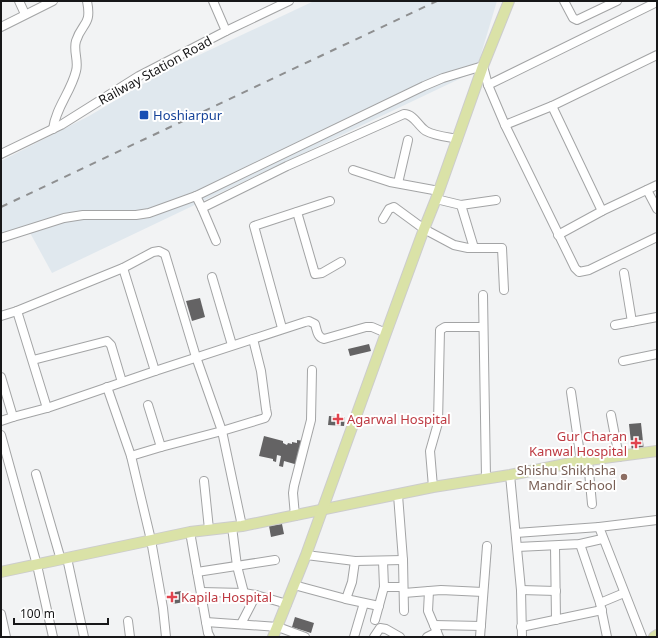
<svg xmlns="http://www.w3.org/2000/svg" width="658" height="638" viewBox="0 0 658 638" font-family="'Noto Sans',sans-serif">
<rect width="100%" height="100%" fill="#f2f3f4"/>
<polygon fill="#e0e8ee" points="314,1 497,1 476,71 52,273 29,231 1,244 1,161 89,116 165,71"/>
<g fill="#646364">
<polygon points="200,298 205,317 192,321 186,301"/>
<polygon points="369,344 371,351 350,356 348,349"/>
<polygon points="329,416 345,417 344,426 328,425"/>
<polygon points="641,423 644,451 632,452 629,424"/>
<polygon points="264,436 283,441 283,443 287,445 288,443 292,444 292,442 297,443 297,440 304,441 298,465 284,461 283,467 279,466 281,456 277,455 276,462 273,461 273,459 259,456"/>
<polygon points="282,524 284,534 271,537 269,526"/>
<polygon points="181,591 184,602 173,604 170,593"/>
<polygon points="295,617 314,623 311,633 292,627"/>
</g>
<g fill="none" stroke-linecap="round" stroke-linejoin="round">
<defs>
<g id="minor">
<polyline points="19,1 25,14"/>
<polyline points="213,1 226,31"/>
<polyline points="564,1 573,18 577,20 617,1"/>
<polyline points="1,27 53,1"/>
<polyline points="488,85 657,2"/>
<polyline points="552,106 602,211"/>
<polyline points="505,125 552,106 657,55"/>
<path d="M 53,129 C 56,107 71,92 76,71 C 79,61 73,51 76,41 C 82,22 92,26 87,1"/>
<polyline points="1,154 61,125 139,76 226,31 289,1"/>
<polyline points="353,170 390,182 439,191"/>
<polyline points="398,183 408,140"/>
<polyline points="647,190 657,209"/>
<polyline points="196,196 202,208 216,241"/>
<polyline points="436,199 461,205 496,200"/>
<polyline points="461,205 474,248"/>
<path d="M 202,208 L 287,166 L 404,114 C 414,114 418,126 426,131 C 435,136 448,137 458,139"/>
<polyline points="297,212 315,274 322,273 341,262"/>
<polyline points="383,219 389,209 394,207 424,229 454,245 468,248 502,248 504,290"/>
<polyline points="558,235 602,211 657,185"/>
<polyline points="1,238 64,218 83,215 136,215 149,213 196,196 424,86 443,78 483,66 488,85 505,125 575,268 579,272 589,270 657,237"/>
<polyline points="624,273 632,322"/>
<polyline points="212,277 232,345"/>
<polyline points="483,295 486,478"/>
<polyline points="17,311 123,268 153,252 159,251 165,254 196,357 222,431 242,526"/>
<polyline points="1,316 17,311 47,408 155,371 123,268"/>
<polyline points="615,325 657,317"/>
<polyline points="282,328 254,226 330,201"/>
<polyline points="33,360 107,341 111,345 122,382"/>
<polyline points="623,361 657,354"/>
<path d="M 155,371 L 305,322 L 309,321 L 315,324 C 317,330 317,337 324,339 L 366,327 L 372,327 L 386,333"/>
<polyline points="1,377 13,417 1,421"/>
<polyline points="107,387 131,456 151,540 163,608 166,637"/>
<polyline points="571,392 581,461"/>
<polyline points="148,405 161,447"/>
<polyline points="611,415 619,457"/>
<polyline points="13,417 47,408"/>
<polyline points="1,435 37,565 53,637"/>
<polyline points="131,456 161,447 222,431 265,418 267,414 266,409 261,371 253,339"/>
<polyline points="588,461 592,504"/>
<polyline points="36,474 61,560"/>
<polyline points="510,475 521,590 522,637"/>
<polyline points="204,481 209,529"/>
<polyline points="433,487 430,451 438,423 440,330 445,327 483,327"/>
<polyline points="398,495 403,560 404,611"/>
<polyline points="295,516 293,493 294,486 311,420 312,370"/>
<polyline points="232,527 237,566 244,593"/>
<polyline points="190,532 206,622 208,633 210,637"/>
<polyline points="516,533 599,527"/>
<polyline points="580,544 600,603 607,637"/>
<polyline points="555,546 556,620"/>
<polyline points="517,547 580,544 602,539"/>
<polyline points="306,555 355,561 403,560"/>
<polyline points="67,558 84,637"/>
<polyline points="383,561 384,587"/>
<polyline points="197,572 275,560"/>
<polyline points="294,585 346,599 379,606"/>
<polyline points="521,590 556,591"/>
<polyline points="429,591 428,611 439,637"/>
<polyline points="201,592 244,593 256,595"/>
<polyline points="404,593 441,590 483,592"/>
<polyline points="346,599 352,582 355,561"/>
<polyline points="600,603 624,593"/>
<polyline points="1,614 6,637"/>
<polyline points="375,620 384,587 403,587"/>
<polyline points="128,621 130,637"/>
<polyline points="206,622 278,627 305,637"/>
<polyline points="241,624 256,595 287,604"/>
<polyline points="434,625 481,626"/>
<polyline points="521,627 602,610"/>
<polyline points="354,637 364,603"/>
<polyline points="374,637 380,628 386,629 400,637"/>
<polyline points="427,637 437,632"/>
<polyline points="480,637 487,546"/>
<polyline points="642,637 599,527 657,520"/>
</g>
<g id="major">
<polyline points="1,572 190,532 242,526 433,487 510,475 581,461 657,451"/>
<polyline points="273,637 306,555 386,333 424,229 436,199 483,66 509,1"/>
<polyline points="654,637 657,635"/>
</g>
</defs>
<use href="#minor" stroke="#a3a4a5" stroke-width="10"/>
<use href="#major" stroke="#ccc" stroke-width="12"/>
<use href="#minor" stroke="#fff" stroke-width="8"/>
<use href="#major" stroke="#dae2a7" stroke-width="10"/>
<polyline stroke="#8e8f90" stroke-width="2" stroke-dasharray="7 7" stroke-linecap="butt" points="1,207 437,1"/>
</g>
<rect fill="#1a4fb4" stroke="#fff" stroke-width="1.5" x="139" y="110" width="10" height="10" rx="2"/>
<g fill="#e0444e" stroke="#fff" stroke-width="1.5">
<path d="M336 413h4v4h4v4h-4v4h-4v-4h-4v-4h4z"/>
<path d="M634 437h4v4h4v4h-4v4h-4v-4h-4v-4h4z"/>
<path d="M170 591h4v4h4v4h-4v4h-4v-4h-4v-4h4z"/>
</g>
<circle fill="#8d6e63" stroke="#fff" stroke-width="1.5" cx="624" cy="477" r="4"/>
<g text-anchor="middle" stroke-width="4" stroke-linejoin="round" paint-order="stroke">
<g font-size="13" fill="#171718" stroke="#fff">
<text transform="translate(155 70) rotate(-29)" y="5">Railway Station Road</text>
</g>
<g font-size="13" fill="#164399" stroke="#fff" text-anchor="start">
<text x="153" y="120">Hoshiarpur</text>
</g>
<g font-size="13" fill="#be3a42" stroke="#fff" text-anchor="start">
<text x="347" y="424">Agarwal Hospital</text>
<text x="627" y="441" text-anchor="end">Gur Charan<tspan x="627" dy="15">Kanwal Hospital</tspan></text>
<text x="181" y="602">Kapila Hospital</text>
</g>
<g font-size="13" fill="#785e54" stroke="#fff" text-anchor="end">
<text x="616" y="475">Shishu Shikhsha<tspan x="616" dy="15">Mandir School</tspan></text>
</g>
</g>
<rect width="658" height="638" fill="none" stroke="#171718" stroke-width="4"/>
<path d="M14 618v6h94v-6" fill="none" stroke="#171718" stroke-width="2"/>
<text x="20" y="618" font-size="12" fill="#171718" stroke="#ffffff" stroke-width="3" paint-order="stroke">100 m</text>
</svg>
